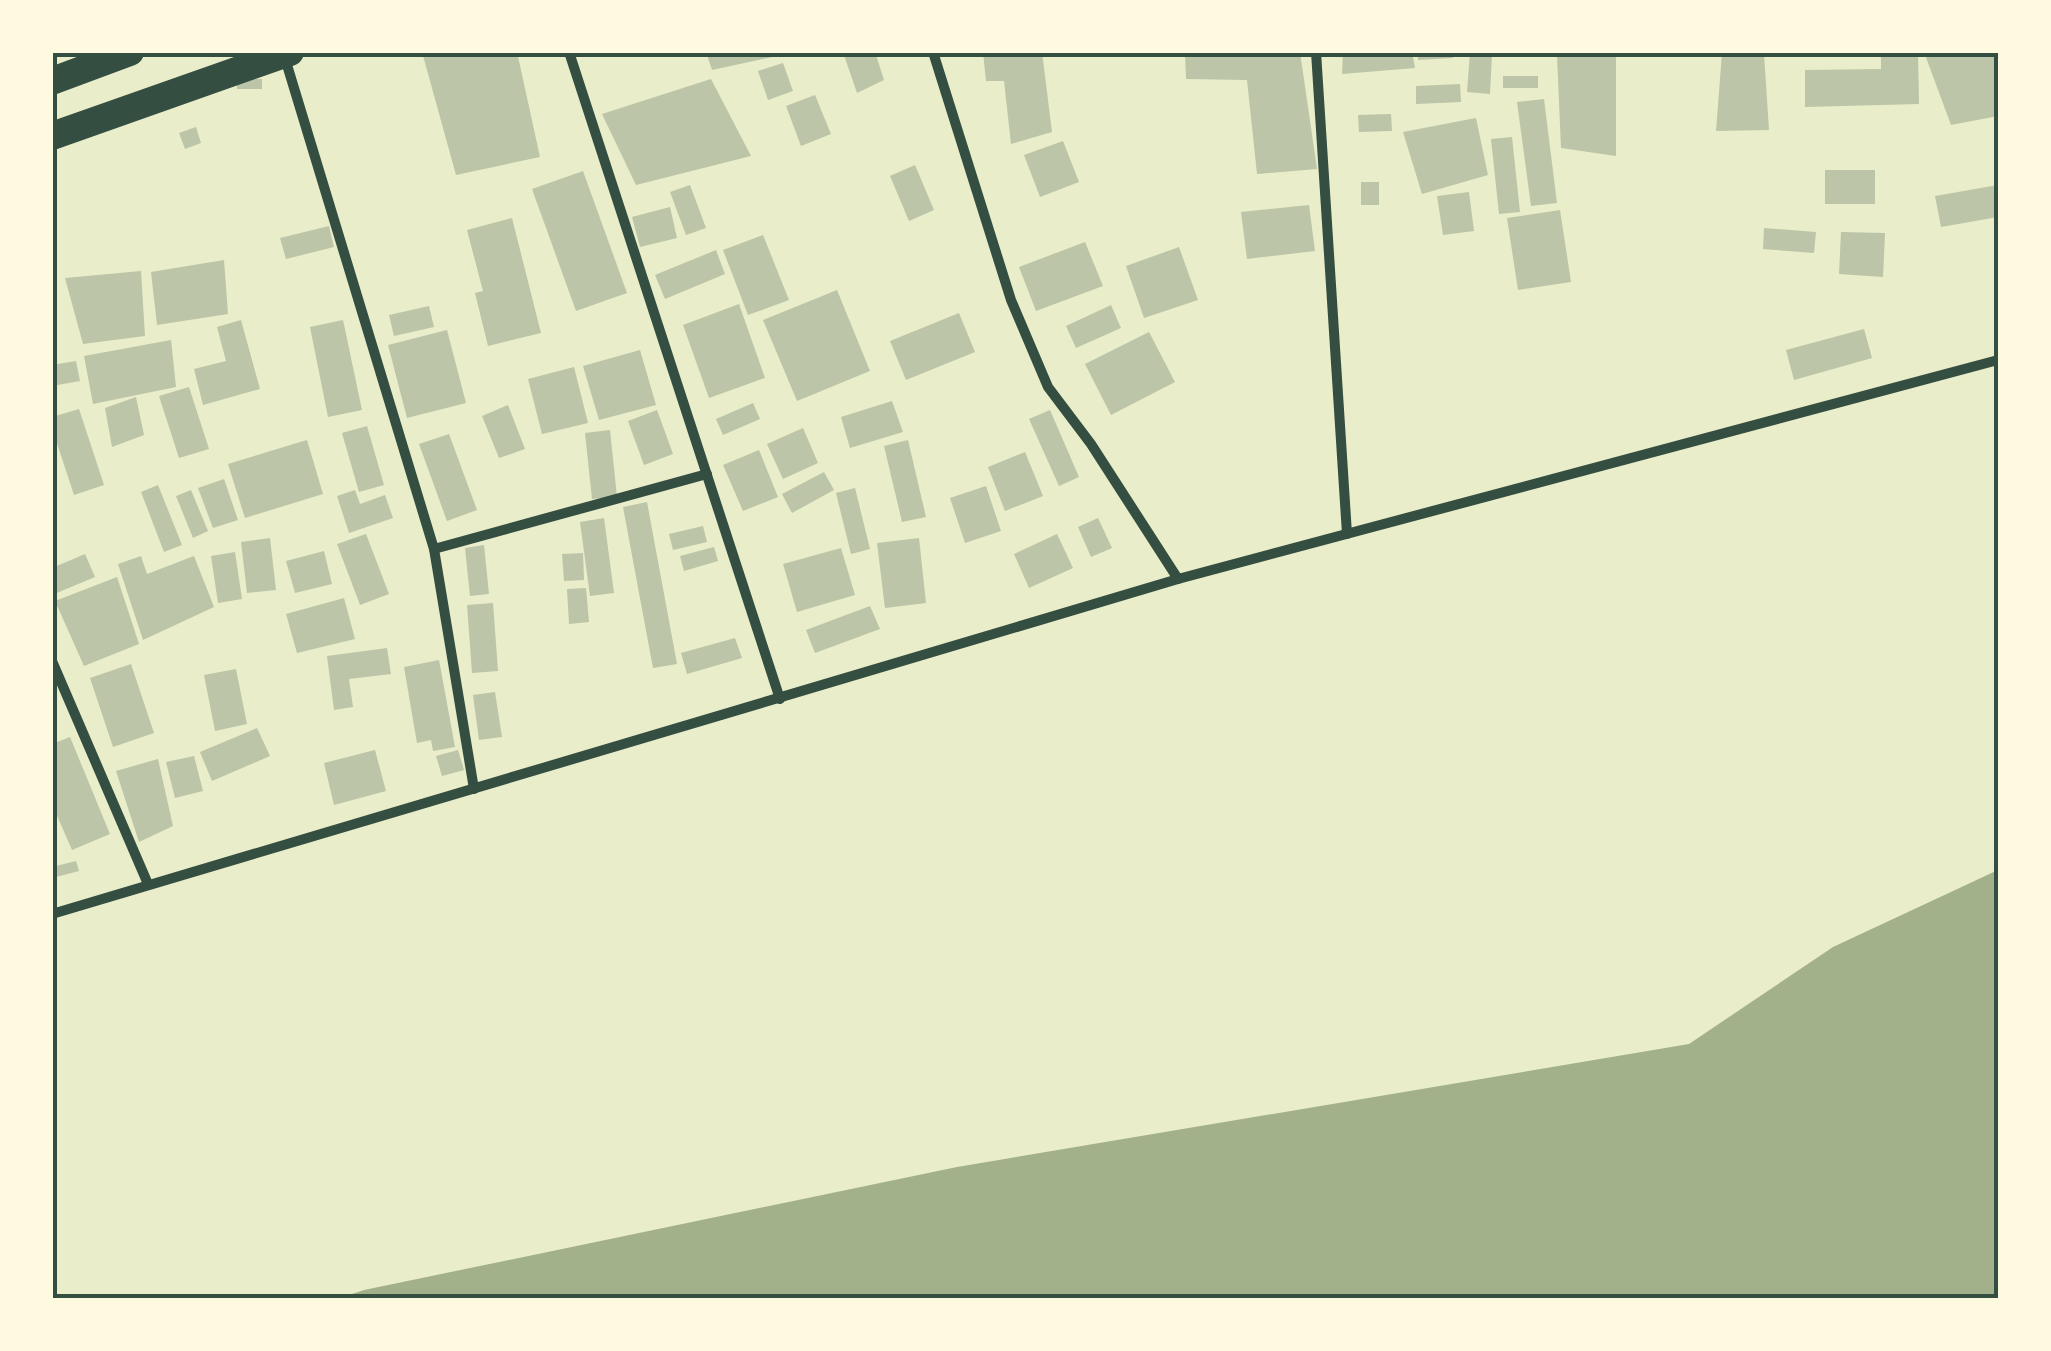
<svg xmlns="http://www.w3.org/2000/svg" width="2051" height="1351" viewBox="0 0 2051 1351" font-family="'PT Sans Narrow',sans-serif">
<rect width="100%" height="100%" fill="#e9edc9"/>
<polygon fill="#a3b18a" points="1998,870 1998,1298 340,1298 364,1290 957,1167 1689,1044 1833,947"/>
<g fill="#bcc5a7">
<polygon points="422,52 517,52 540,157 456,175"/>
<polygon points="706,52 786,52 786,54 712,70"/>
<polygon points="843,52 875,52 884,80 857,93"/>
<polygon points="983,52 1042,52 1052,132 1011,144 1004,81 986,81"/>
<polygon points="1185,52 1300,52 1317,169 1257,174 1247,80 1186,79"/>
<polygon points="1343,52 1412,52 1415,68 1342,74"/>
<polygon points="1418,52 1453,52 1453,58 1418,60"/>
<polygon points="1470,52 1492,54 1490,94 1467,92"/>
<polygon points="1881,52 1918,52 1919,104 1805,107 1805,70 1881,69"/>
<polygon points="1924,52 1998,52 1998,116 1951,125"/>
<polygon points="1722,53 1764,54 1769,130 1716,131"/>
<polygon points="1557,55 1616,56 1616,156 1561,148"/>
<polygon points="783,63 793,91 768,100 758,71"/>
<rect x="1503" y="76" width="35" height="12"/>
<rect x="237" y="79" width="25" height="10"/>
<polygon points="711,79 751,156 636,185 602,114"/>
<polygon points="1460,84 1461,102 1416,104 1416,86"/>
<polygon points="815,95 831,134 801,146 786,106"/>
<polygon points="1544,99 1557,203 1531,206 1517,102"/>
<polygon points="1391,114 1392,131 1359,132 1358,115"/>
<polygon points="1476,118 1488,175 1422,194 1403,132"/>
<polygon points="196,127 201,143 185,149 179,133"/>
<polygon points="1512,137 1520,212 1499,214 1491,139"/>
<polygon points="1063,141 1079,182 1040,197 1024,155"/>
<polygon points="915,165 934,210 909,221 890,176"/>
<rect x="1825" y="170" width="50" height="34"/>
<polygon points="583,171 627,293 576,311 532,189"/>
<rect x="1361" y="182" width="18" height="23"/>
<polygon points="690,185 706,228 686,235 670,192"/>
<polygon points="1998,185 1998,217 1941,227 1935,196"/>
<polygon points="1469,192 1474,231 1443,235 1437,196"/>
<polygon points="1309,205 1315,251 1247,259 1241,212"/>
<polygon points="670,207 677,238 640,247 632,217"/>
<polygon points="1560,210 1571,282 1518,290 1507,218"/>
<polygon points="512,218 541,333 488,346 475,293 483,291 467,230"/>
<polygon points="329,226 334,247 286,259 280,238"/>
<polygon points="1764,228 1816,232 1814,253 1763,249"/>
<polygon points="1841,232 1885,233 1883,277 1839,274"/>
<polygon points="763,235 789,300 748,315 723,250"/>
<polygon points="1085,242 1103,286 1036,311 1019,267"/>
<polygon points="1179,247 1198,300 1144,318 1126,266"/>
<polygon points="716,250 725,274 665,299 655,275"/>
<polygon points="224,260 228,314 157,325 151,272"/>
<polygon points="141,271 145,336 83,344 65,278"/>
<polygon points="837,290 870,371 797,401 763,320"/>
<polygon points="739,304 765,378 709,398 683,325"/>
<polygon points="1111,305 1121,328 1076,348 1066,326"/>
<polygon points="429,306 434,327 394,336 389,315"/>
<polygon points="959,313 975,352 906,380 890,341"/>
<polygon points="241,320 260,389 203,405 194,369 226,361 217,327"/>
<polygon points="343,320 362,410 328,417 310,327"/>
<polygon points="1864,329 1872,358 1794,380 1786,350"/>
<polygon points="447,330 466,403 407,418 388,345"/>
<polygon points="1149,332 1175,382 1111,415 1085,364"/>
<polygon points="171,340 176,387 93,404 84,356"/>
<polygon points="640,350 656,405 599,420 583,366"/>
<polygon points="76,361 80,381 52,386 52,365"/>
<polygon points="574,367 588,423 542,434 528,379"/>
<polygon points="189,387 209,449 179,458 159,396"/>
<polygon points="136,397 144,435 112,447 105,408"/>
<polygon points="892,401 903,432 850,448 841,417"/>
<polygon points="753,403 760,419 723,435 716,419"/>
<polygon points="508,405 525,449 499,458 482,416"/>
<polygon points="79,409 104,485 74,495 52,428 52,417"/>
<polygon points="657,410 673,454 644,465 628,421"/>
<polygon points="1050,410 1079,477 1059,486 1029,419"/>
<polygon points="367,426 384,485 359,492 342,433"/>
<polygon points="803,428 818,463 783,479 767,444"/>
<polygon points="610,430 617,497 592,499 585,433"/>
<polygon points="449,434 477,510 447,521 419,444"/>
<polygon points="307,440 323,494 245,518 228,464"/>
<polygon points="908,440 926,517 902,522 884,446"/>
<polygon points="759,450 778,497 743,511 723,465"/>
<polygon points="1025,452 1043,496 1005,511 988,467"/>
<polygon points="824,472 834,490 792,513 782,494"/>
<polygon points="224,479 238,520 213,528 198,488"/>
<polygon points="158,485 182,545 164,552 141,492"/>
<polygon points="986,486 1001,531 965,543 950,498"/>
<polygon points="855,488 870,549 851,554 836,493"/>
<polygon points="191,490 208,531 193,538 176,496"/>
<polygon points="355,490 360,504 385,495 393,518 349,533 337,496"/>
<polygon points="647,502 677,664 653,668 623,507"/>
<polygon points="604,518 614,593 590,596 580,522"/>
<polygon points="1098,518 1112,548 1091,557 1078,527"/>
<polygon points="703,526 707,542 673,550 669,534"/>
<polygon points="366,534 389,594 360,605 337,544"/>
<polygon points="1057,534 1073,568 1029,588 1014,554"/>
<polygon points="270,538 276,590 247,593 241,542"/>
<polygon points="919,538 926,603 885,608 877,543"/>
<polygon points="484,545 489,594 470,596 465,548"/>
<polygon points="714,547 718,561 684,571 680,556"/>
<polygon points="841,548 855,595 797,612 783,564"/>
<polygon points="324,551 332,584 295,593 286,561"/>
<polygon points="235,552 242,599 218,603 211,556"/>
<polygon points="583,553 584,580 564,581 562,554"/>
<polygon points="85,554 95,577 52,595 52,568"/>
<polygon points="141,556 147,574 194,556 214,607 143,640 118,564"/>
<polygon points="117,577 139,644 84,666 55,601"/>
<polygon points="586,588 589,622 569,624 567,589"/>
<polygon points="344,598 355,639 297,653 286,614"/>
<polygon points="493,603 498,671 472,673 467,605"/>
<polygon points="870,606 880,629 815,653 806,630"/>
<polygon points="735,638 742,658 687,674 681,653"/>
<polygon points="387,648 391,674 349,679 353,707 334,710 327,656"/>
<polygon points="439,660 455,747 433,751 431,740 417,743 404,667"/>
<polygon points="131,664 154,733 113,747 90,678"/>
<polygon points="236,669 247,724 215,731 204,675"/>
<polygon points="495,692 502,737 479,740 473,695"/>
<polygon points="257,728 270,756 212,781 200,752"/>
<polygon points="70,737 110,834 72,850 52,804 52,744"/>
<polygon points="375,750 386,791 334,805 324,763"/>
<polygon points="458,750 464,770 442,776 436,756"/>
<polygon points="194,756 203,791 175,798 166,762"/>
<polygon points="158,759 173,826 139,842 116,771"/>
<polygon points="76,861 79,871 52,878 52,867"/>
</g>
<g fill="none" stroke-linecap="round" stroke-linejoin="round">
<g stroke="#344e41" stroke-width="10">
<polyline points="569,52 780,699"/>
<polyline points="933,52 1011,300 1048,387 1091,444 1178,579"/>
<polyline points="1316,52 1347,534"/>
<polyline points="284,55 434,549 474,789"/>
<polyline points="434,549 707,474"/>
<polyline points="52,661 148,884"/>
<polyline points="52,914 1178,579 1998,360"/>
</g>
<g stroke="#344e41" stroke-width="28">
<polyline points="52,81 130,52"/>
<polyline points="52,136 290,52"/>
</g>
</g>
<rect width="2051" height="1351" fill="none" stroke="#fefae0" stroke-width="110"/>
<rect x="55" y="55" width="1941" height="1241" fill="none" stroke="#344e41" stroke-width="4"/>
</svg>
